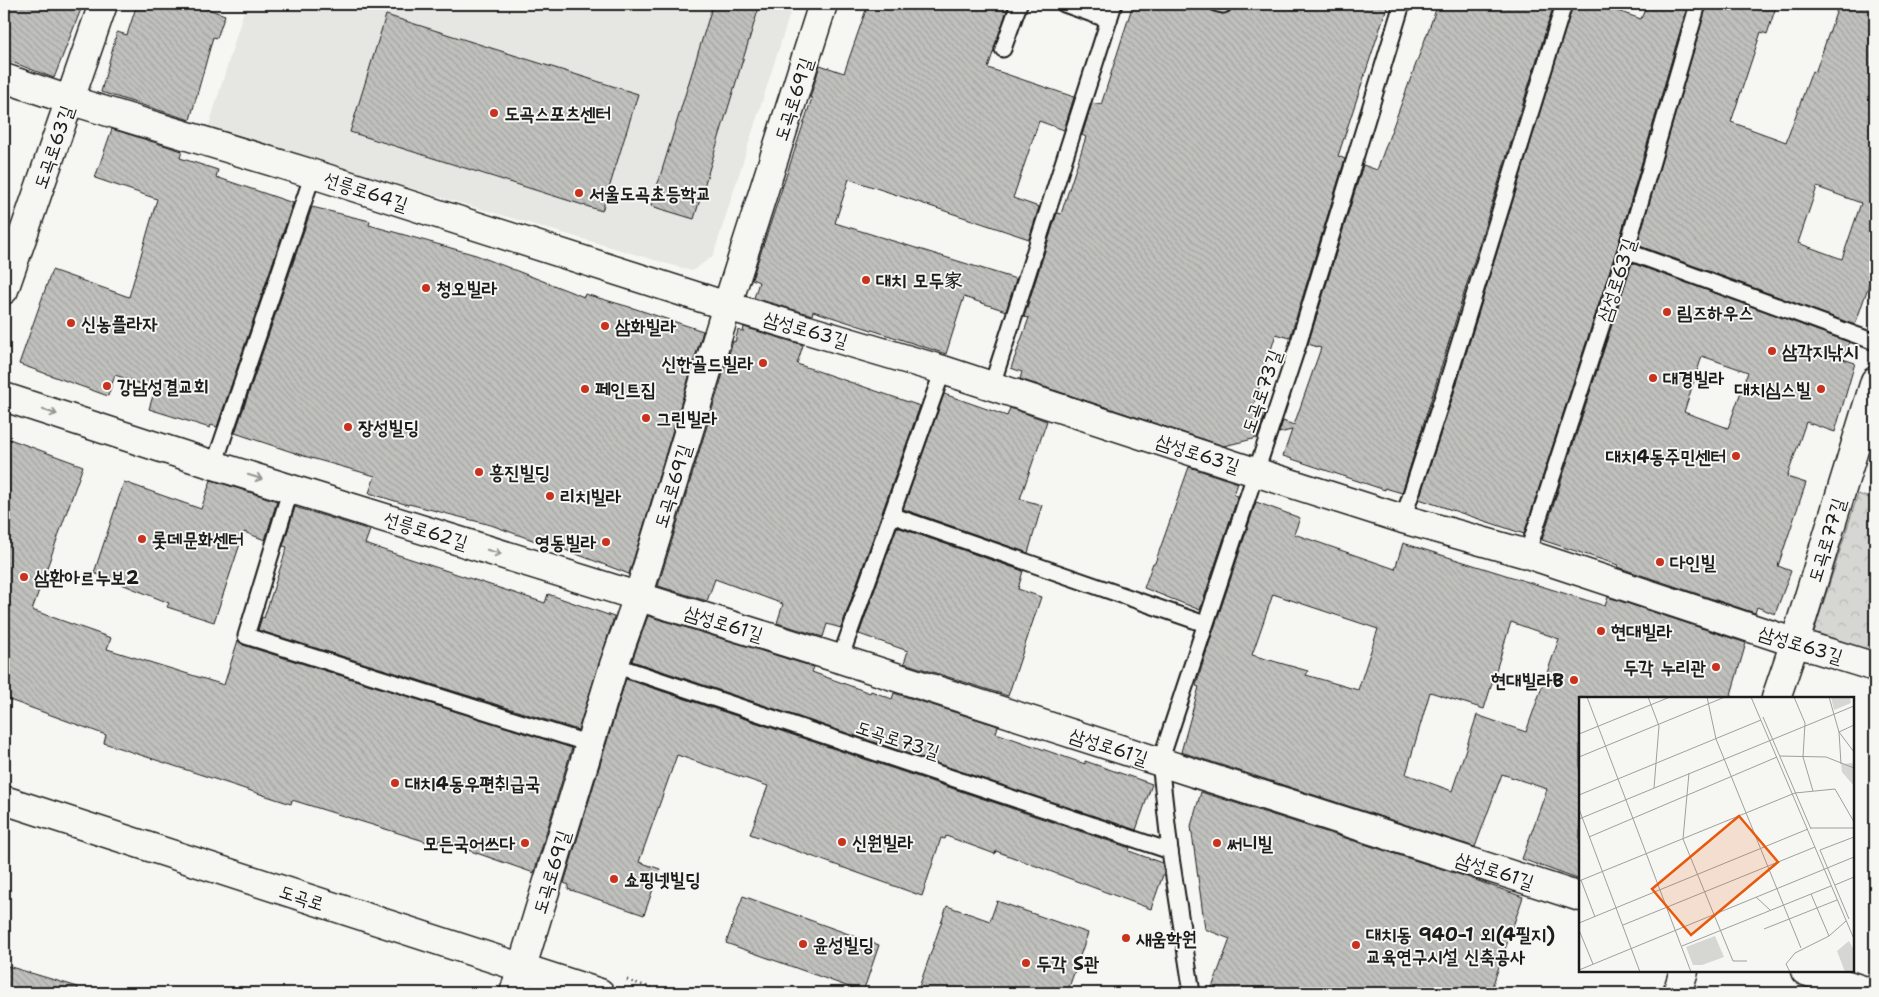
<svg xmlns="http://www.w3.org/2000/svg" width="1879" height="997" viewBox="0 0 1879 997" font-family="'Shantell Sans','LXGW WenKai TC','Poor Story',sans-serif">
<defs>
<pattern id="forest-crowns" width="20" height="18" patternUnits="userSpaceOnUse" patternTransform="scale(1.25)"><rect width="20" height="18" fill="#d6d6d2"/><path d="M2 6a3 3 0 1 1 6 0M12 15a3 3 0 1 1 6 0" fill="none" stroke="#b7b7b4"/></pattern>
<pattern id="building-back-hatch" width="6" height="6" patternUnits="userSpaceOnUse" patternTransform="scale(1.25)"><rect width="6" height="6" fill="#c0c0bd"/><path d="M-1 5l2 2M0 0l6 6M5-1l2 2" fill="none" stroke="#a4a4a2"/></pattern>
</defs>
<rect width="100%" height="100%" fill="#f6f6f2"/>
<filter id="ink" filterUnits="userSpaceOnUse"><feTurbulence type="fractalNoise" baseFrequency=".02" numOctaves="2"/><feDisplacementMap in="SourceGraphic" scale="10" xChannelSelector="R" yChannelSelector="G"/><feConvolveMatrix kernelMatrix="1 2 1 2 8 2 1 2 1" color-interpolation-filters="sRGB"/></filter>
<g filter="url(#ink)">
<polygon fill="#e6e6e2" points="246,4 793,4 713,256 692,271 208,129"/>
<polygon fill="url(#forest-crowns)" stroke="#797977" points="1858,494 1875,500 1875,652 1814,632"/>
<g fill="url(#building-back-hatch)" stroke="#1c1c1c" fill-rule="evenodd">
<polygon points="4,4 83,4 54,78 4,59"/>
<polygon points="137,4 194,4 225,15 217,38 213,37 190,120 101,92 117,32 127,35"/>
<polygon points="713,4 760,4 694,219 651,206"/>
<polygon points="868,4 1009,4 988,68 1074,97 1064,130 1039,121 1013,198 1039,207 1029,239 849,179 835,223 1016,279 1006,311 964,297 946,354 813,311 812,315 754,298 759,282 752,279 812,98 810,98 820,65 844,73"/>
<polygon points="1133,4 1209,4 1212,11 1222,14 1230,12 1232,4 1388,4 1338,156 1345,159 1290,338 1276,334 1252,410 1265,415 1257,438 1224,446 1020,379 1022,372 1011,368 1029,318 1024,317 1057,213 1061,214 1086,137 1082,135 1092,103 1101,105"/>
<polygon points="1438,4 1554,4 1402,493 1385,488 1385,490 1283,456 1292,430 1279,433 1283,421 1294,425 1321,348 1308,344 1363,165 1377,170"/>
<polygon points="1573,4 1597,4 1641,19 1647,4 1688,4 1617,248 1524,534 1419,499 1453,396"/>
<path d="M 1707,4 L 1777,4 L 1767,34 L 1761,32 L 1731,122 L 1786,142 L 1812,71 L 1815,73 L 1839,4 L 1875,4 L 1875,267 L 1855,325 L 1637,245 ZM 1817,187 L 1861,203 L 1842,259 L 1798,243 Z"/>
<polygon points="386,15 638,94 602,211 350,132"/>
<polygon points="112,129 182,151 180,158 218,170 216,177 293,203 217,427 211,425 210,428 149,409 155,389 115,375 108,396 19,364 52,270 129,297 157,199 95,178"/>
<polygon points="312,207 370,221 369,225 476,255 584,297 585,294 633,308 703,331 629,574 563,549 563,551 491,525 409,504 408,505 369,493 375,476 304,456 235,433"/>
<path d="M 1632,263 L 1849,342 L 1843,359 L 1855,363 L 1835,432 L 1806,422 L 1787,477 L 1806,483 L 1778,566 L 1791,571 L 1775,614 L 1757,607 L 1755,613 L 1617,567 L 1618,565 L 1542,540 ZM 1702,356 L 1748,372 L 1728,428 L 1684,412 Z"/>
<polygon points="744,327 803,345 797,364 920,406 841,628 827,624 823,637 777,623 783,604 715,579 707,601 658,586 733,341 735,342 738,330 743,332"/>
<polygon points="944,394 1007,416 1010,408 1047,421 1020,499 1042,505 1028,553 903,509"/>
<polygon points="4,437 83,466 32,610 111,638 107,649 224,685 238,640 243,645 572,748 534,873 439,840 437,845 292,800 291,804 104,743 106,735 4,698"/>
<polygon points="1189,467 1238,483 1234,495 1238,496 1200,610 1144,588 1153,563 1155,563"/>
<polygon points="211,480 277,501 265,540 244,532 214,622 167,607 169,603 94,573 124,482 201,509"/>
<path d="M 1256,502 L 1300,518 L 1294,534 L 1395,569 L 1403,543 L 1605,606 L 1608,597 L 1746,643 L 1730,698 L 1580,698 L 1580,880 L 1522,859 L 1547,789 L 1502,774 L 1475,847 L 1181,752 L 1199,687 L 1196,686 L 1204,659 ZM 1273,594 L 1378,629 L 1358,690 L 1306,675 L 1308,671 L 1252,655 ZM 1511,622 L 1559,639 L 1526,732 L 1477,715 L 1452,791 L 1406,774 L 1430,692 L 1484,709 Z"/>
<polygon points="295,507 370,530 365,544 545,603 548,594 614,617 578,730 258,630 262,617 264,618 287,547 283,546"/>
<polygon points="897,527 1023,571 1018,589 1041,597 1008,696 904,663 908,651 859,634"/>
<polygon points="648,616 814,667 812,672 870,693 871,691 892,699 894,693 998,726 996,733 1085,764 1085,761 1152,784 1136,830 632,661"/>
<polygon points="626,679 1130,848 1129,851 1162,863 1164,872 1151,909 996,851 995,854 946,836 945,839 941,838 922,896 750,834 768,786 677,755 639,862 660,869 644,915 568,889 569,885 564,883"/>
<polygon points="1201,792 1464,876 1523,897 1490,993 1210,993 1230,939 1205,929 1191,826"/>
<polygon points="743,896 879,945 863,992 726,943"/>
<polygon points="997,901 1088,933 1067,993 917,993 947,906 990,921"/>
<polygon points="4,965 78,987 77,993 4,993"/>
</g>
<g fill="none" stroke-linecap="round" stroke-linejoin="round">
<defs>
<g id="service">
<polyline points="1064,4 1109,20"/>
<polyline points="1218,4 1223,5"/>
<polyline points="1003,49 1019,4"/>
<polyline points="1626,251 1875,342"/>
<polyline points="992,385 1114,4"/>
<polyline points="214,465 313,174"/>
<polyline points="291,488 246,636 590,744"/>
<polyline points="891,515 1205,624"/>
<polyline points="1403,519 1444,393 1564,4"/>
<polyline points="1527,554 1626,251 1698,4"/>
<polyline points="840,659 943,370"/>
<polyline points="614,665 1170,851"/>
<polyline points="1192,993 1170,851 1160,762 1298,345 1402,4"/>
</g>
<g id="minor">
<polyline points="4,78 69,100 313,174 727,306 943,370 1255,472 1403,519 1527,554 1784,639 1875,667"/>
<polyline points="4,290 103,4"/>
<polyline points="4,397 214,465 840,659 1580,897"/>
<polyline points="1776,698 1795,642 1875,381"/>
<polyline points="1805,971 1872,993"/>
<polyline points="514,993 614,665 638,597 727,306 823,4"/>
<polyline points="1677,993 1684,971"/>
</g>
<polyline id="secondary" points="4,800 600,993"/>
</defs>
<use href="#service" stroke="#1c1c1c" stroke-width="19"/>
<use href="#minor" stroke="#1c1c1c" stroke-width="31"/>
<use href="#secondary" stroke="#1c1c1c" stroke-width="31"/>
<polyline stroke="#1c1c1c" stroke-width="3" stroke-dasharray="1 4" stroke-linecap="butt" points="627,980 667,993"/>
<use href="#service" stroke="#f6f6f2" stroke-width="15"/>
<use href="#minor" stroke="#f6f6f2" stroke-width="28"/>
<use href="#secondary" stroke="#f6f6f2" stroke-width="28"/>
</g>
<defs><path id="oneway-shaft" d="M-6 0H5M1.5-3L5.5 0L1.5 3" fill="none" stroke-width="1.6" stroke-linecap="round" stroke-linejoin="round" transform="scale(1.25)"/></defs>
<g stroke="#949492">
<use href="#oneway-shaft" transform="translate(50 412) rotate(18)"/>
<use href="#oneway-shaft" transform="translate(255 477) rotate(17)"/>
<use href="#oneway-shaft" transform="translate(494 552) rotate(17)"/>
</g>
</g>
<g fill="#c8321e" stroke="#f6f6f2" stroke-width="2">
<circle cx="494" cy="113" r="5"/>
<circle cx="579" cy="193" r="5"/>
<circle cx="866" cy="280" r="5"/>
<circle cx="426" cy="288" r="5"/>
<circle cx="1667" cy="312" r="5"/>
<circle cx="71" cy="323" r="5"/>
<circle cx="605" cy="326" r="5"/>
<circle cx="1772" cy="351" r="5"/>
<circle cx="763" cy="363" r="5"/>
<circle cx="1653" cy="378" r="5"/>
<circle cx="107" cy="386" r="5"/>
<circle cx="585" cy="389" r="5"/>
<circle cx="1821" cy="389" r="5"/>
<circle cx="646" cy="418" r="5"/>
<circle cx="348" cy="427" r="5"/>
<circle cx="1736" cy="456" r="5"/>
<circle cx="479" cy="472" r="5"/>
<circle cx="550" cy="496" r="5"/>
<circle cx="142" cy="539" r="5"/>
<circle cx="606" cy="542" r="5"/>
<circle cx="1660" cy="562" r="5"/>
<circle cx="24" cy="577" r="5"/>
<circle cx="1601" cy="631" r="5"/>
<circle cx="1716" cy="667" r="5"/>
<circle cx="1574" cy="680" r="5"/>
<circle cx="395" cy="783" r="5"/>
<circle cx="842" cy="842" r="5"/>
<circle cx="525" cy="843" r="5"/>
<circle cx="1217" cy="843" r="5"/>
<circle cx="614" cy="879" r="5"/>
<circle cx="1126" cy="938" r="5"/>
<circle cx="803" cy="944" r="5"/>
<circle cx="1356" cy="945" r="5"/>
<circle cx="1026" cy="963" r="5"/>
</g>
<g text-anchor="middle" stroke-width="4" stroke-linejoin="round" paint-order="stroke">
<g font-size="19" fill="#1c1c1c" stroke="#f6f6f2">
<text transform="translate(793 99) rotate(-72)" y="7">도곡로69길</text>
<text transform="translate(53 147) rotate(-71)" y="7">도곡로63길</text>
<text transform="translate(366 191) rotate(18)" y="7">선릉로64길</text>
<text transform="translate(1616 280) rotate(-72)" y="7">삼성로63길</text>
<text transform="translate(806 329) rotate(16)" y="7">삼성로63길</text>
<text transform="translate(1261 391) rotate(-71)" y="7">도곡로73길</text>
<text transform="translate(1198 453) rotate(18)" y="7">삼성로63길</text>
<text transform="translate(672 486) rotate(-73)" y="7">도곡로69길</text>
<text transform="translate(426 530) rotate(17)" y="7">선릉로62길</text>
<text transform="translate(1826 540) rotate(-73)" y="7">도곡로77길</text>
<text transform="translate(724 623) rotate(17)" y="7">삼성로61길</text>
<text transform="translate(1801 644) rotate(17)" y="7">삼성로63길</text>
<text transform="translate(898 739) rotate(18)" y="7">도곡로73길</text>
<text transform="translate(1109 746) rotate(18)" y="7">삼성로61길</text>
<text transform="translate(1495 870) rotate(18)" y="7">삼성로61길</text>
<text transform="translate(551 872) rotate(-73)" y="7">도곡로69길</text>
<text transform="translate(302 897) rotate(18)" y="7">도곡로</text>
</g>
<g font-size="19" font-weight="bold" fill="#1c1c1c" stroke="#f6f6f2" text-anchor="start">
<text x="504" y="120">도곡스포츠센터</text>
<text x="589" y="200">서울도곡초등학교</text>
<text x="876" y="287">대치 모두家</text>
<text x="436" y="295">청오빌라</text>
<text x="1677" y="319">림즈하우스</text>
<text x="81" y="330">신농플라자</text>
<text x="615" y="333">삼화빌라</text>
<text x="1782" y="358">삼각지낚시</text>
<text x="753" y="370" text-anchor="end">신한골드빌라</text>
<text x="1663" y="385">대경빌라</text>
<text x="117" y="393">강남성결교회</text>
<text x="595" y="396">페인트집</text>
<text x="1811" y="396" text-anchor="end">대치심스빌</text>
<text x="656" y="425">그린빌라</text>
<text x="358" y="434">장성빌딩</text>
<text x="1726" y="463" text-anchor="end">대치4동주민센터</text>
<text x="489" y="479">흥진빌딩</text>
<text x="560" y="503">리치빌라</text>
<text x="152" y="546">롯데문화센터</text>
<text x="596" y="549" text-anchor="end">영동빌라</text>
<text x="1670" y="569">다인빌</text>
<text x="34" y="584">삼환아르누보2</text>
<text x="1611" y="638">현대빌라</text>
<text x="1706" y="674" text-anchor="end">두각 누리관</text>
<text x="1564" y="687" text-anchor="end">현대빌라B</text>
<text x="405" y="790">대치4동우편취급국</text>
<text x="852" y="849">신원빌라</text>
<text x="515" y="850" text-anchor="end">모든국어쓰다</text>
<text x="1227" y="850">써니빌</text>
<text x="624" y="886">쇼핑넷빌딩</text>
<text x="1366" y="941">대치동 940-1 외(4필지)<tspan x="1366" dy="22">교육연구시설 신축공사</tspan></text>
<text x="1136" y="945">새움학원</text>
<text x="813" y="951">윤성빌딩</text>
<text x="1036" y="970">두각 S관</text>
</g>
</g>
<g transform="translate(1579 697)">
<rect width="275" height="275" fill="#f6f6f2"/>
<path d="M 252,0 L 271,0 L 272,6 L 255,13 Z" fill="#d6d6d2"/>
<path d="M 273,66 L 275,69 L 275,89 L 263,75 L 262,67 ZM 270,244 L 275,253 L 275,275 L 266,275 L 258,254 Z" fill="#d6d6d2"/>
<path d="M 136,239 L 145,260 L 123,268 L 114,268 L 107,250 Z" fill="#d6d6d2"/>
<path fill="none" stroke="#9f9f9c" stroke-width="1" d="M 8,0 L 112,275M 69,0 L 80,29 L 75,91M 128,0 L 137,42 L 222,251M 172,0 L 275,242M 215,0 L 226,26 L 224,60 L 234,94M 250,0 L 260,35 L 262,67M 184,20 L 232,132M 275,28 L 260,35 L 275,55M 0,37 L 91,0M 201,59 L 247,60 L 275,71M 0,60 L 146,0M 110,76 L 104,142 L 154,264 L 168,264M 0,98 L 182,23M 0,112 L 61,275M 0,122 L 275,9M 232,131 L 275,131M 10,140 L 198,60M 241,153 L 275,140M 241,153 L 270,222M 2,183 L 16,220M 0,184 L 216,96 L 256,92 L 275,125M 256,188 L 275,180M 232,197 L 250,239M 177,200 L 191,213M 0,226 L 229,132M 44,228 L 236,150M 185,232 L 258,203M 0,233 L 14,267M 103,249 L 252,189M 0,273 L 275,160M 211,275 L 207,267 L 216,256 L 250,239 L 267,224"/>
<path fill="#e8590c" fill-opacity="0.15" stroke="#e8590c" stroke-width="2.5" d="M 160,119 L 199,165 L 112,238 L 73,192 Z"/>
<rect width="275" height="275" fill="none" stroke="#1c1c1c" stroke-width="2.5"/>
</g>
<rect width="1879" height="997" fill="none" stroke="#f6f6f2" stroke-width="20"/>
<rect x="10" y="10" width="1859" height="977" fill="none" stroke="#1c1c1c" stroke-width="2" filter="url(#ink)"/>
</svg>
